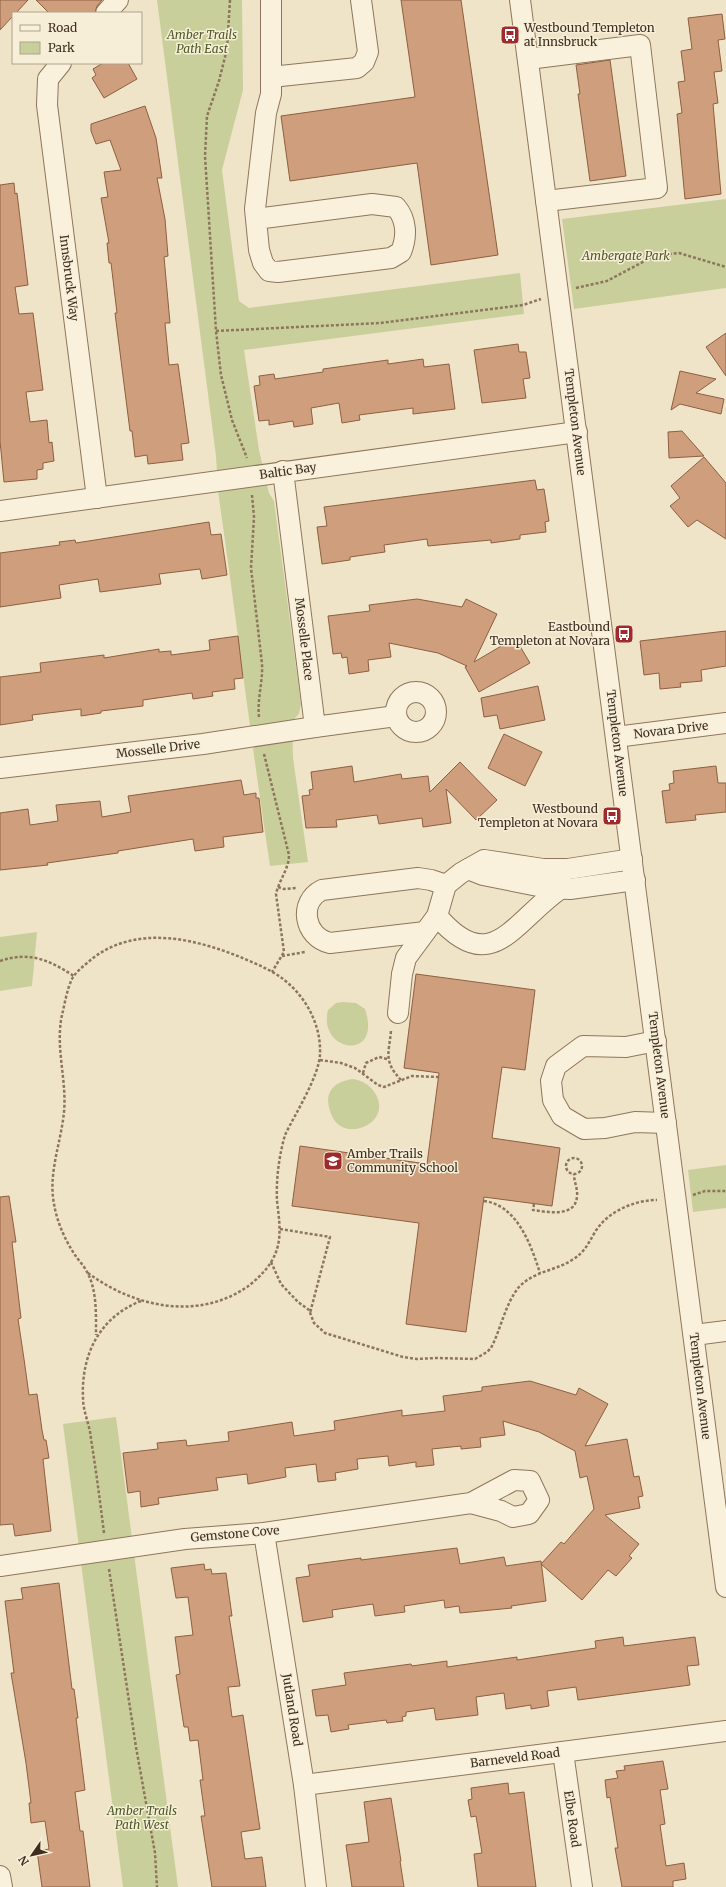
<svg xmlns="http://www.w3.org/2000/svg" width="726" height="1887" viewBox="0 0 726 1887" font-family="Merriweather,serif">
<rect width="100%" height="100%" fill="#f0e4c8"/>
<g fill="#c9cf9b">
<path d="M 157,0 L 242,0 L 243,90 L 222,170 L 239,301 L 249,308 L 520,273 L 524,314 L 244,350 L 259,450 L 269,493 L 274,501 L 301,704 L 299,714 L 292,721 L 293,758 L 308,862 L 270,866 C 251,742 236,616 218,491 L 216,456 Z"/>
<polygon points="726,199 726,288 574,309 562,219"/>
<polygon points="37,932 32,986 0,991 0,937"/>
<path d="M 342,1002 L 356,1003 L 365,1009 C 383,1063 317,1052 328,1010 L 336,1003 Z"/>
<path d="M 352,1079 C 362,1080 370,1085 375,1093 C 394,1123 344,1144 332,1116 C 323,1095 330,1083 352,1079 Z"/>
<polygon points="726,1165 726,1208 693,1212 688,1170"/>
<polygon points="116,1417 178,1887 123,1887 63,1424"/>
</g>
<g fill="#cf9f7d" stroke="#8d5f41">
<polygon points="0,0 28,0 16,13 13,13 13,16 0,30"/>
<polygon points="36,0 102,0 97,6 95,13 49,13"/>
<polygon points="401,0 461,0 498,255 431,265 417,163 290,181 281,116 415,97"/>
<polygon points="722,14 725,39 718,40 722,71 714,72 718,103 713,104 721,194 685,199 677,114 682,113 678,82 685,81 681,51 692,49 688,18"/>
<polygon points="610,60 626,176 590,181 578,94 580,94 576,65"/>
<polygon points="103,63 128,63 137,79 104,98 92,78 96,75 93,69"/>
<polygon points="145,106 156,138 162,178 157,178 165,219 168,256 164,257 170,323 165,323 169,365 178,364 189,443 181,444 183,460 148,464 147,455 135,457 132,431 130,431 115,313 117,313 111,263 109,263 107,243 109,243 101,198 108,197 104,172 121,170 110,140 96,144 91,131 91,124"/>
<polygon points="14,183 15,194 17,193 28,285 15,287 19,314 33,313 43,390 26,392 30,422 47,420 49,443 52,442 54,461 43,463 43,469 37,470 37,479 4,482 0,441 0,185"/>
<polygon points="726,333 726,376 706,347"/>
<polygon points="518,344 519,352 526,352 530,378 523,379 526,398 482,403 474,350"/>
<polygon points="423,359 424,367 449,364 455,409 413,414 413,408 359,415 360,420 342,423 339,403 311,408 313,424 294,427 293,421 269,425 269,420 259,421 254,386 260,385 259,376 274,374 275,379 323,372 323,369 388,360 388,364"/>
<polygon points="680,371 716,379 696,393 724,399 721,414 680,404 671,410"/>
<polygon points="682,431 704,456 669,458 668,432"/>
<polygon points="704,457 726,483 726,539 697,520 688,527 670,506 680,498 671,486"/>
<polygon points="535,480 537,490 544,489 549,521 545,522 546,532 520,535 520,539 491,543 491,540 428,546 427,539 384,545 385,552 350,557 350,560 322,564 317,527 327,526 324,507"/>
<polygon points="209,522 211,535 221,534 227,575 202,579 200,569 159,574 161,584 100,592 98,579 59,585 61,598 0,607 0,553 60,545 59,542 75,540 76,543"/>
<polygon points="417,599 462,607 466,599 497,614 474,662 515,638 530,663 479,692 465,667 467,666 438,653 389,643 391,657 368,660 369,671 349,674 347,657 342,658 341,653 333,654 328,616 370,611 369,605"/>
<polygon points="726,631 726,666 701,670 702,681 680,683 681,687 660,689 659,673 644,675 640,641"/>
<polygon points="238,636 243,678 234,679 235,689 212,692 213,696 193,699 192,693 143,700 143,706 101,711 101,713 81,716 81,709 32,715 33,720 0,725 0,677 41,672 40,663 104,655 104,658 159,649 159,652 171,651 171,655 210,650 209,640"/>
<polygon points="538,686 545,720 500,729 497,715 484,717 481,698"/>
<polygon points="504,734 542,752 525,786 488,768"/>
<polygon points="460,762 497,800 476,820 446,789 451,823 423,827 422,818 379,824 377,815 336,820 337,827 306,828 302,796 310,795 309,790 313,789 311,772 352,766 354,782 401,774 402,779 428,776 430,792"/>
<polygon points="716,766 718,783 726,783 726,812 695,815 696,820 666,823 662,791 670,790 669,784 674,783 673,771"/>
<polygon points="241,780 244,795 256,793 256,798 259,798 263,832 223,837 224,847 195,851 193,839 118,851 118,853 47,863 48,865 0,870 0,813 28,809 30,825 58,821 56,805 100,801 102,817 131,812 128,796"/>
<polygon points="416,974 535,990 525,1070 502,1067 492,1138 560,1148 552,1206 484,1197 466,1332 406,1324 419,1223 292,1206 300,1146 427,1164 439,1073 404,1068"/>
<polygon points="9,1196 16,1242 12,1242 21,1318 18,1319 24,1359 29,1395 37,1394 42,1430 44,1440 46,1440 49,1458 43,1459 51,1531 15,1536 13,1524 0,1525 0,1197"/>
<polygon points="530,1381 576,1395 579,1388 608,1404 585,1446 627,1439 634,1477 639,1476 643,1496 638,1497 640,1508 605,1515 639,1544 629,1556 632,1558 616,1576 608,1570 582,1600 541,1564 561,1542 564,1544 594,1509 587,1476 580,1478 575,1451 539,1432 503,1421 505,1435 480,1438 481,1447 461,1449 461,1446 432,1449 434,1465 416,1467 416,1462 389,1466 388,1456 357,1459 358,1469 335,1473 336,1480 318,1482 316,1464 285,1468 286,1477 248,1484 247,1474 216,1478 218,1490 158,1498 159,1504 141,1507 140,1491 128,1493 123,1453 158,1449 157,1443 186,1440 187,1446 229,1441 228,1432 292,1422 294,1436 335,1430 334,1421 402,1410 402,1416 445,1411 443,1396 482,1391 482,1387"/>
<polygon points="457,1548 460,1564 504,1557 506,1566 541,1561 546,1601 511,1606 512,1608 460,1613 459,1606 445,1608 444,1600 404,1606 405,1612 375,1616 373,1604 332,1610 333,1617 303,1622 296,1578 310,1576 308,1565 361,1558 361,1560"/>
<polygon points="204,1564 205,1570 211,1569 212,1574 226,1573 232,1616 229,1616 240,1686 228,1687 232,1717 243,1715 260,1829 241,1832 245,1859 262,1857 266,1887 212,1887 201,1816 205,1816 200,1780 203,1780 198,1740 190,1741 188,1727 184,1727 176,1675 180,1674 175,1637 193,1635 188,1597 176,1598 171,1568"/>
<polygon points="59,1583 72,1689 74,1689 78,1718 76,1718 85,1790 75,1792 80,1831 83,1831 90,1887 42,1887 37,1851 49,1849 45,1821 31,1823 29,1803 31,1803 26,1763 11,1673 14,1673 5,1601 23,1599 21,1588"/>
<polygon points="623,1637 624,1646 695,1637 699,1665 687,1666 690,1685 578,1700 576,1687 547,1691 549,1706 531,1709 531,1705 506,1709 504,1693 476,1697 478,1715 436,1720 434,1708 406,1712 406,1716 402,1717 403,1721 387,1723 386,1720 348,1725 349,1729 331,1732 328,1715 316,1716 312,1690 346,1685 344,1673 411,1664 412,1666 447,1661 447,1667 517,1657 517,1660 596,1648 595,1641"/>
<polygon points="663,1761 668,1789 660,1790 665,1824 660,1825 666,1866 684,1863 686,1879 673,1881 673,1887 622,1887 615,1848 618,1848 610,1797 607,1798 605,1780 618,1778 616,1771 625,1770 624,1766"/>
<polygon points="508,1783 509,1794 524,1792 536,1887 478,1887 474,1854 482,1853 476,1816 471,1817 468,1800 472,1799 471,1788"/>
<polygon points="391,1798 401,1861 400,1861 404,1887 352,1887 346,1845 369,1842 364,1802"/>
</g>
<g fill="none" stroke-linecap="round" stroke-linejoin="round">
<defs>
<g id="minor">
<polyline points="520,0 726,1587"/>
<polyline points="106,13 118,0"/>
<polyline points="528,59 640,45 657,188 546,201"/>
<polyline points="61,63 48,79 47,105 97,498"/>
<polyline points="271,77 357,68 364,62 368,52 361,0"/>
<path d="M 256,219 L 372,204 L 396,207 C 407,220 407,237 401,252 L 391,258 L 278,272 L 269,271 L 263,263 L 259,250 L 255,209 L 266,113 L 271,94 L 271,0"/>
<polyline points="283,471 315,727 396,716"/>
<polyline points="0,511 577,432"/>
<circle cx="416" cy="712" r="20"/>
<polyline points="616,737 726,723"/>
<polyline points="0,768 203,744 315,727"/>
<polyline points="468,869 483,875 548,888 570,889 635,880"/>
<path d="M 437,916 C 491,979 513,922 560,889"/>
<path d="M 425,932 L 330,943 C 304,937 298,902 322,890 L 418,878 L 431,880 L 446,885"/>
<polyline points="398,1013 402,974 406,958 437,916 446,885 461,873 484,860 543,869 568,869 632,859"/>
<polyline points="656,1041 626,1047 583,1046 556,1066 551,1081 553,1100 562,1116 584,1129 605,1128 635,1122 666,1123"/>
<polyline points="694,1335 726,1331"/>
<polyline points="264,1533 304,1785 316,1887"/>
<polyline points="0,1566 185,1539 264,1533 471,1503 514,1480 530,1481 539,1500 529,1514 513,1517 501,1511 471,1503"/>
<polyline points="563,1752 582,1887"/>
<polyline points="304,1785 726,1731"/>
<polyline points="0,1876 2,1887"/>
</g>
</defs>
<use href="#minor" stroke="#8d765c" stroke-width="22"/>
<g stroke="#8d765c" stroke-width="2.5" stroke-dasharray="3 2" stroke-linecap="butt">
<polyline points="230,0 227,49 219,81 207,116 205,156 216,331 221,375 232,420 247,458"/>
<polyline points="576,288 607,281 656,255 679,253 726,267"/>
<polyline points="216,331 380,323 523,305 541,299"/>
<path d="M 252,495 L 254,517 L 251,568 L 262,664 C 263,682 257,699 259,717"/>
<path d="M 264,754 L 289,855 C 289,869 279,880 276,894 L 284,952 L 272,972"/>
<polyline points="278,887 284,889 296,888"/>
<polyline points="282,956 305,952"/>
<path d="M 0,961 C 30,951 49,960 74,976"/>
<path d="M 391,1031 C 389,1053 383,1061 401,1080"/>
<polyline points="320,1060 341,1063 355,1068 378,1085 384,1087 412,1076 438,1077"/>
<polyline points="363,1073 366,1063 379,1057 387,1059"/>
<circle cx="574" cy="1166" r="8"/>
<polyline points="693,1195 705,1191 726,1191"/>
<path d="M 484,1201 C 517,1205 531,1245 540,1273"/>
<path d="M 534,1204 L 533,1210 C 547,1212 576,1218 577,1196 C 578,1189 574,1182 574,1174"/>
<polyline points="280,1229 330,1237 310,1313"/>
<path d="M 271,1262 L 281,1284 L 298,1302 L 309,1310 L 314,1323 L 325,1333 L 403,1357 L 417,1359 L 437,1358 L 475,1359 L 487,1352 L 491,1348 C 501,1329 505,1304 519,1287 C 534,1271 555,1271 572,1260 C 584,1253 588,1244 595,1232 C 607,1212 634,1200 657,1200"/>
<path d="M 88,1273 C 134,1307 197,1321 247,1287 C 259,1278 271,1266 276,1252 C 282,1236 279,1218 277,1201 C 276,1179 279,1156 285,1135 C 295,1114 320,1075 320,1053 C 321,1027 308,1001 289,984 C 276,972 261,966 245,959 C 197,939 138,924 93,958 C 86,964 78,970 73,977 C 67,988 65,1003 62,1015 C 55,1047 67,1080 64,1112 C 61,1143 48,1173 54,1204 C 57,1222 65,1240 75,1255 C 79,1261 85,1267 88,1274 C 97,1291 96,1316 96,1335"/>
<path d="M 104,1533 C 100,1501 96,1470 91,1439 C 90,1425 83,1412 83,1398 C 81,1354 100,1317 141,1301"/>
<polyline points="109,1569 136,1747 155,1853 157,1887"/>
</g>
<use href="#minor" stroke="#faf1dc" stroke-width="20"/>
</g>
<defs>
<symbol id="bus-square" viewBox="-11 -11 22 22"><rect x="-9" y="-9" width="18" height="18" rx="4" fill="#9e2a2b" stroke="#f7eed8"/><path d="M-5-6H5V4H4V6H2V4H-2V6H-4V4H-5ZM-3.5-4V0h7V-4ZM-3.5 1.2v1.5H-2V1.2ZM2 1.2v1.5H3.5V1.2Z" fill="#fff"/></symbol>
<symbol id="school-square" viewBox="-11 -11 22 22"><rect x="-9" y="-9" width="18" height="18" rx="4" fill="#9e2a2b" stroke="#f7eed8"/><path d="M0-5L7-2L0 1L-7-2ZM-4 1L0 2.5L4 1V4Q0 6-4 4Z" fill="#fff"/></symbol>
</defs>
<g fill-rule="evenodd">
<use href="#bus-square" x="499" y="24" width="22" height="22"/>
<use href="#bus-square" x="613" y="623" width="22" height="22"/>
<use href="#bus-square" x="601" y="805" width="22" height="22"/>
<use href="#school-square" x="322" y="1150" width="22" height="22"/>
</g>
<g text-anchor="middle" stroke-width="3" stroke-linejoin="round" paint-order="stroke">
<g font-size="12" fill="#3d2e20" stroke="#f7eed8" text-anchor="start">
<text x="524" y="32">Westbound Templeton<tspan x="524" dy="14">at Innsbruck</tspan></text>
<text x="610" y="631" text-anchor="end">Eastbound<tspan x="610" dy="14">Templeton at Novara</tspan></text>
<text x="598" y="813" text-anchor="end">Westbound<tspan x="598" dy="14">Templeton at Novara</tspan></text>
<text x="347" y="1158">Amber Trails<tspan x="347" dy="14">Community School</tspan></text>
</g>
<g font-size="12" font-style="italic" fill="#4d5a26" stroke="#f7eed8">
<text x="202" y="39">Amber Trails<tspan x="202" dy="14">Path East</tspan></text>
<text x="626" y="260">Ambergate Park</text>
<text x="142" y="1815">Amber Trails<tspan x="142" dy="14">Path West</tspan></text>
</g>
<g font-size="12" fill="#3d2e20" stroke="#f7eed8">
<text transform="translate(69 278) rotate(83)" y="4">Innsbruck Way</text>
<text transform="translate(575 422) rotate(83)" y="4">Templeton Avenue</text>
<text transform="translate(288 471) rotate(-8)" y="4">Baltic Bay</text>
<text transform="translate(304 639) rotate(83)" y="4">Mosselle Place</text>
<text transform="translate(671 730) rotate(-7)" y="4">Novara Drive</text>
<text transform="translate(617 743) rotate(83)" y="4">Templeton Avenue</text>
<text transform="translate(158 749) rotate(-7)" y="4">Mosselle Drive</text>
<text transform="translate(659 1065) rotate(83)" y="4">Templeton Avenue</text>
<text transform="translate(700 1386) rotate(83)" y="4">Templeton Avenue</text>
<text transform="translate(235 1534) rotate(-5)" y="4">Gemstone Cove</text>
<text transform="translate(292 1710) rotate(81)" y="4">Jutland Road</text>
<text transform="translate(515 1758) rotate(-7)" y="4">Barneveld Road</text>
<text transform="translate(572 1819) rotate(82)" y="4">Elbe Road</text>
</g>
</g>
<rect x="12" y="12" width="130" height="52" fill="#f7eed8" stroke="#ada18e"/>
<rect x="20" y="25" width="20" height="6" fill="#faf1dc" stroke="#ada18e"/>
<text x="48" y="32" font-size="12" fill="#3d2e20">Road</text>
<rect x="20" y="42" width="20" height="12" fill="#c9cf9b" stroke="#ada18e"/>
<text x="48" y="52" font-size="12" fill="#3d2e20">Park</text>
<g transform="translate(32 1855) rotate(236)" stroke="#f7eed8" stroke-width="3" paint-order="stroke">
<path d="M0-3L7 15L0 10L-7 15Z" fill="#3d2e20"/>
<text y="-6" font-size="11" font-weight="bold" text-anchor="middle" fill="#3d2e20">N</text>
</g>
</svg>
